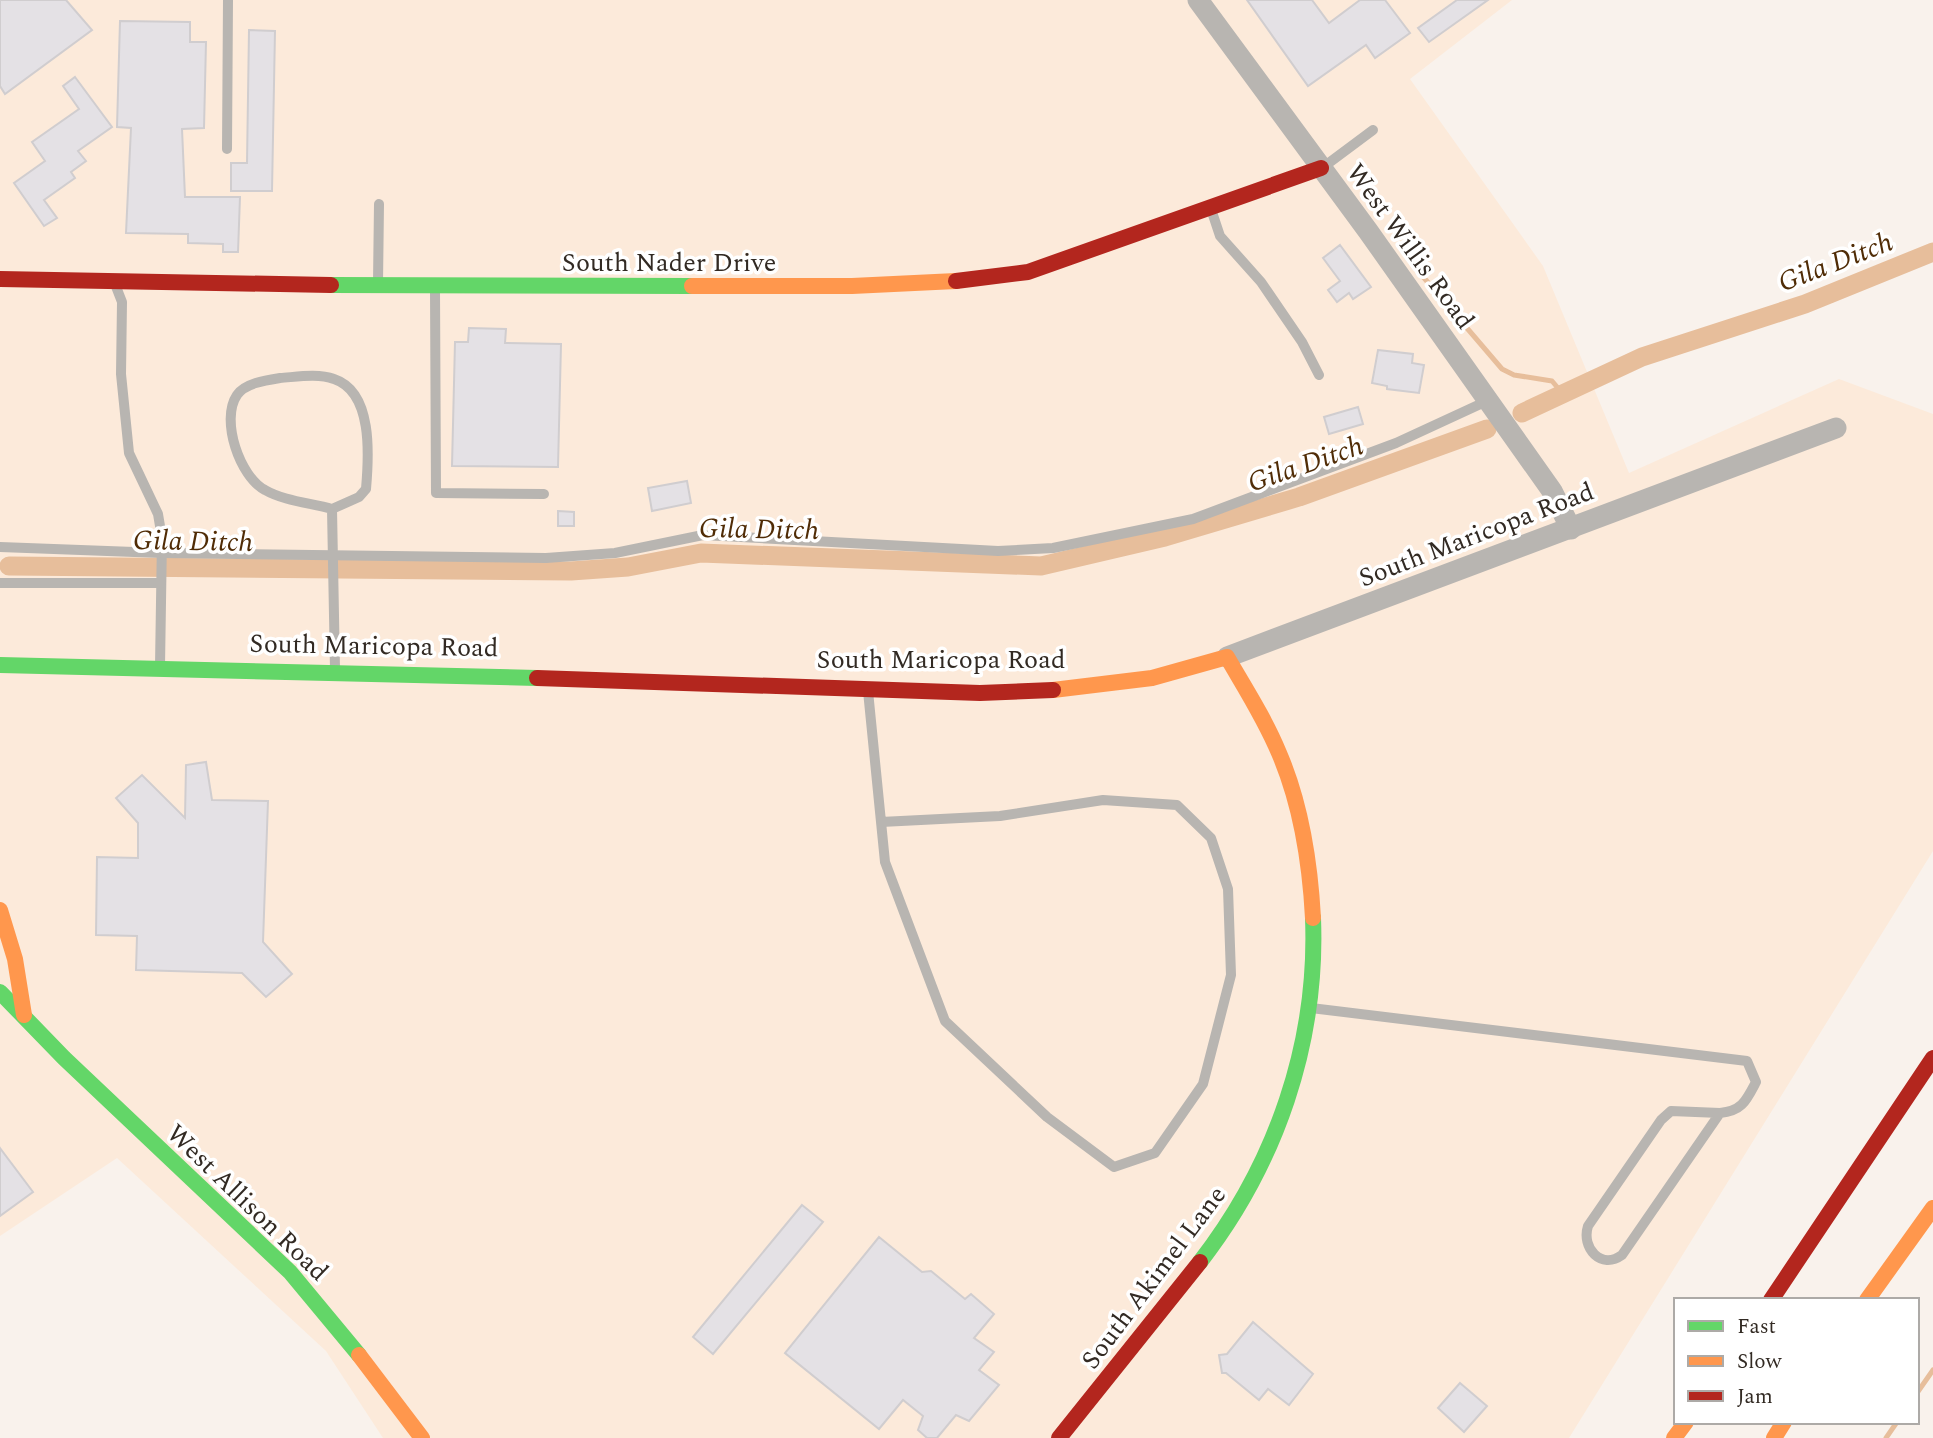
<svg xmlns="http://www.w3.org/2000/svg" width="1933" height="1438" viewBox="0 0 1933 1438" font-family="Spectral,serif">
<rect width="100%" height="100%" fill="#f9f2ec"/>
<polygon fill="#fceada" points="0,0 1512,0 1410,79 1543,266 1629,473 1839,379 1933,414 1933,851 1569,1438 383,1438 326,1351 117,1158 0,1236"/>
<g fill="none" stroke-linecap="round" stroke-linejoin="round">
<g stroke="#e7be9b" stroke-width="5">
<polyline points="1419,272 1502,369 1514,375 1552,381 1563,394"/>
<polyline points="1917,1393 1933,1370"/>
<polyline points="1886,1438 1897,1422"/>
</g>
<g stroke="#e7be9b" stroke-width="19">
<polyline points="1522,413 1642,357 1805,304 1933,252"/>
<polyline points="9,566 571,571 628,567 701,553 1041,566 1165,537 1299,497 1487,429"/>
</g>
</g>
<g fill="#e4e1e5" stroke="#d0cdcf" stroke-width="2">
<polygon points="0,0 66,0 92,30 5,94 0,86"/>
<polygon points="1247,0 1312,0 1329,23 1360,0 1385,0 1410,33 1375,58 1366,45 1308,86"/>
<polygon points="1457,0 1488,0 1429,42 1418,28"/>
<polygon points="120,21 190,22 190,42 206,42 204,128 182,129 185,197 240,197 238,252 223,252 223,244 188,243 188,234 126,233 131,128 117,127"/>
<polygon points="249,30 275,31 272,191 231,191 231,163 247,163"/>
<polygon points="75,77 112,127 78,151 86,161 71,172 75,178 44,200 57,218 44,226 14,183 45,161 32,142 79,109 63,86"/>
<polygon points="1340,245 1371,287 1353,299 1349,293 1337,302 1328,290 1340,281 1323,258"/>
<polygon points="469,328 506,329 505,343 561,344 558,467 452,466 455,342 468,342"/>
<polygon points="1378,350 1413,354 1412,363 1424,365 1419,393 1387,389 1387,386 1372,383"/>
<polygon points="1358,407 1363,424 1329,434 1324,417"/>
<polygon points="687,481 691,503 652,511 648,488"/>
<polygon points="558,511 574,512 574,526 558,526"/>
<polygon points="206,762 212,800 268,801 263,942 292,974 266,997 242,973 136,970 137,936 96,935 97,857 138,858 138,823 116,798 142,775 185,818 186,765"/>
<polygon points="0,1148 33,1192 0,1216"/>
<polygon points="802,1205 823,1222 713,1354 693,1337"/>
<polygon points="879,1237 922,1272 931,1271 965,1299 971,1294 994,1314 974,1338 994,1352 979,1370 999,1385 969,1421 956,1415 937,1438 927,1438 918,1430 923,1416 903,1400 879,1429 785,1353"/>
<polygon points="1253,1322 1313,1374 1289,1405 1268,1389 1259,1400 1226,1373 1222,1373 1219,1355 1227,1354"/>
<polygon points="1460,1383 1487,1406 1464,1432 1438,1408"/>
</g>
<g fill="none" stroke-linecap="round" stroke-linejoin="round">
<g stroke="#b8b5b1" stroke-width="10">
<polyline points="227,149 228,0"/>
<polyline points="1322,168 1373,130"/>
<polyline points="1211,209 1220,236 1261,282 1302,342 1319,375"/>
<polyline points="378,283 379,204"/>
<polyline points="115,284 122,302 121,374 129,453 158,514 162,538 160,666"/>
<polyline points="435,290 436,493 544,494"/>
<path d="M 332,509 L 359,497 L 366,489 C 369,455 373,392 334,379 C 318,373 296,377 280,378 C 267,380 245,383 237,395 C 220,420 240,477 265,490 C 284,501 311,503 332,509 L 335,669"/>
<polyline points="0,547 161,553 546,558 615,553 703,535 998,551 1053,548 1193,519 1396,443 1487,401"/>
<polyline points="0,583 161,583"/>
<polyline points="868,691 885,862 945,1021 1047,1117 1114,1167 1155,1153 1203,1084 1231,975 1228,889 1211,838 1177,805 1103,800 1000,816 881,822"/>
<path d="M 1311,1008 L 1747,1061 L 1756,1082 C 1746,1101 1742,1111 1720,1113 L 1622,1255 C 1601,1270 1581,1248 1588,1226 L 1661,1120 L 1671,1111 L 1720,1113"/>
</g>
<g stroke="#b8b5b1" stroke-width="21">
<polyline points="1198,0 1368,231 1552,491 1571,529"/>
<polyline points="1227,657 1836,428"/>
</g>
<g stroke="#63d668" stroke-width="16">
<polyline points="331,285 692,286"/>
<polyline points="0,665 537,678"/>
<polyline points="0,992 64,1058 290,1272 359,1355"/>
<path d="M 1200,1262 C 1276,1164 1318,1043 1313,918"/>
</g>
<g stroke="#ff974d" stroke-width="16">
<polyline points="692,286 852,286 956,281"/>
<path d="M 1053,690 L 1152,678 L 1227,657 C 1245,688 1265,719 1279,753 C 1301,804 1310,862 1313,918"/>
<polyline points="0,910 15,959 24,1015"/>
<polyline points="1867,1300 1933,1208"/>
<polyline points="359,1355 422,1438"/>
<polyline points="1674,1438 1686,1422"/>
<polyline points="1774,1438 1784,1422"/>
</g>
<g stroke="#b3261e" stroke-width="16">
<polyline points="0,279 331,285"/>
<polyline points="956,281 1028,272 1321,168"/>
<polyline points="537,678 980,693 1053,690"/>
<polyline points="1771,1300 1933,1058"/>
<polyline points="1059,1438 1200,1262"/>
</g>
</g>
<g text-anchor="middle" stroke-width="7" stroke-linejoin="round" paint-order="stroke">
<g font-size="26" fill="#322a23" stroke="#fff">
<text transform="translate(1411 246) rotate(54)" y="9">West Willis Road</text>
<text x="669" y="271">South Nader Drive</text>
<text transform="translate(1476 534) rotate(-21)" y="9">South Maricopa Road</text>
<text transform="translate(374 645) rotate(1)" y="9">South Maricopa Road</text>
<text x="941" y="668">South Maricopa Road</text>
<text transform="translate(248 1202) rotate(44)" y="9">West Allison Road</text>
<text transform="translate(1153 1277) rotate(-53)" y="9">South Akimel Lane</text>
</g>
<g font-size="28" font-style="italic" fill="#502c06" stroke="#fff">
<text transform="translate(1835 261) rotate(-21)" y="10">Gila Ditch</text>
<text transform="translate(1305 463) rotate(-19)" y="10">Gila Ditch</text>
<text transform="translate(759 528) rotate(1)" y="10">Gila Ditch</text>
<text transform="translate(193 540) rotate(1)" y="10">Gila Ditch</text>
</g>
</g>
<rect x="1674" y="1298" width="245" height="126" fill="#ffffff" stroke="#adaaa7" stroke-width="2"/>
<rect x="1688" y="1321" width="35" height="10" fill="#63d668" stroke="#adaaa7" stroke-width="2"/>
<text x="1737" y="1333" font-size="21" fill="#322a23">Fast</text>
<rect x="1688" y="1356" width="35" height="10" fill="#ff974d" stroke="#adaaa7" stroke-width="2"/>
<text x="1737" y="1368" font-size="21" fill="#322a23">Slow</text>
<rect x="1688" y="1391" width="35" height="10" fill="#b3261e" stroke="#adaaa7" stroke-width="2"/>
<text x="1737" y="1403" font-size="21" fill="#322a23">Jam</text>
</svg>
